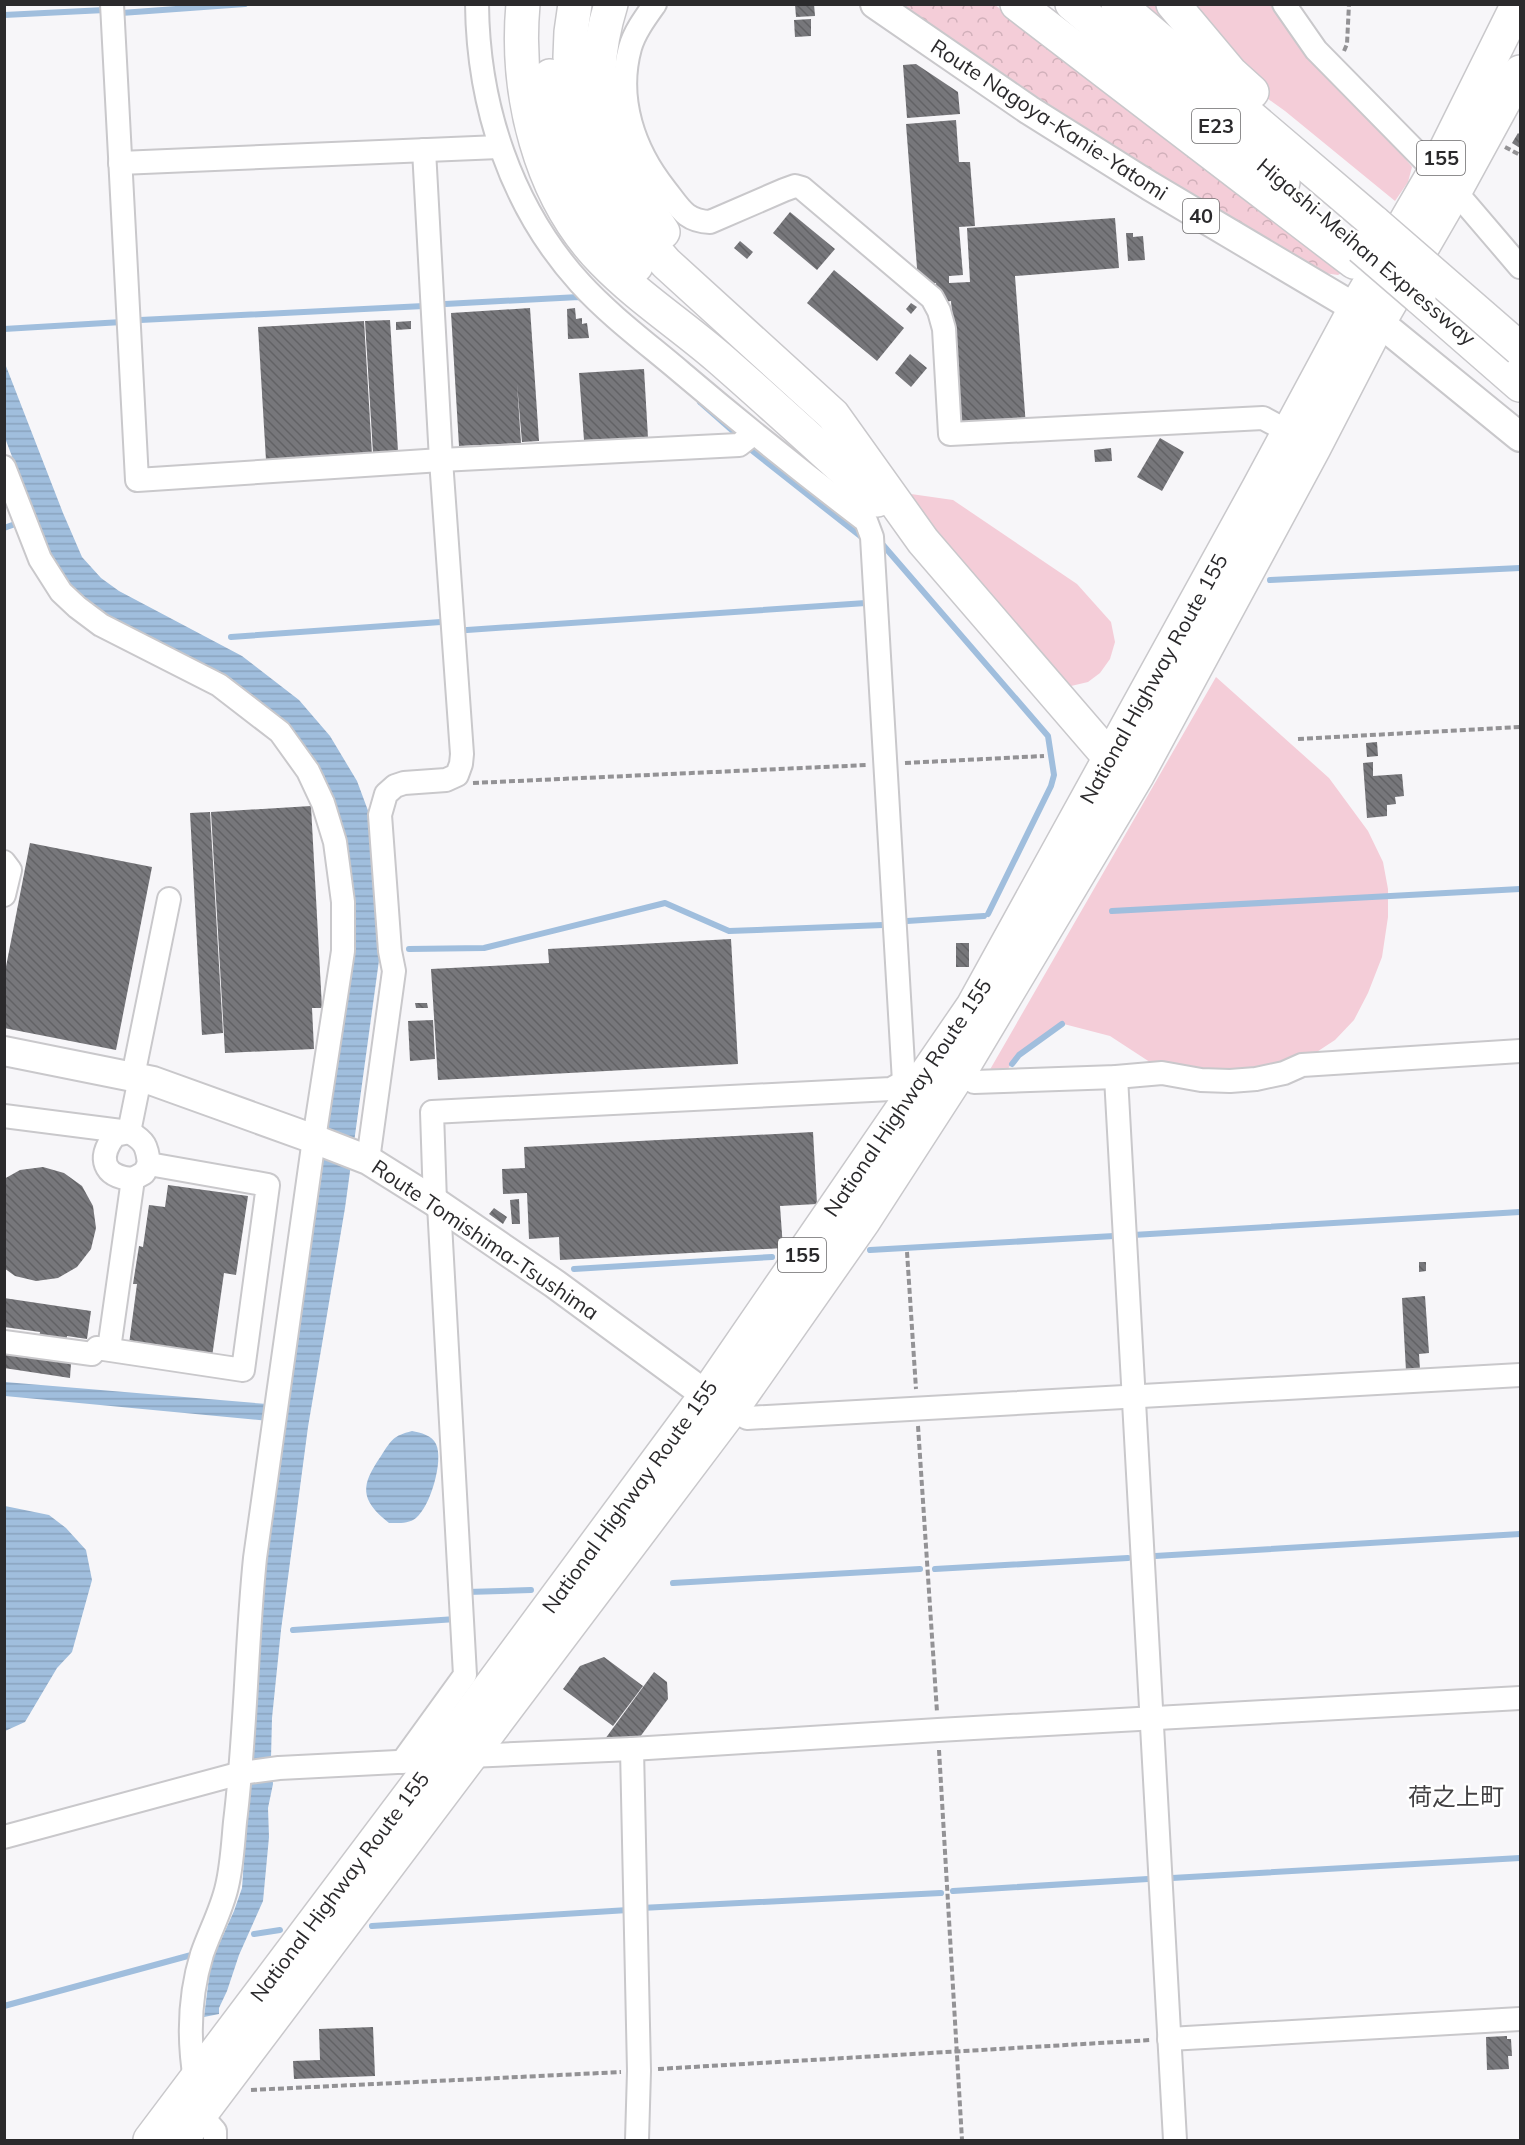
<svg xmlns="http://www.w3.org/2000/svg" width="1525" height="2145" viewBox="0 0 1525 2145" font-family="Mulish,'Noto Sans JP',sans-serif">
<defs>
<pattern id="forest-crowns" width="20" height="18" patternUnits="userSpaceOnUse" patternTransform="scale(1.5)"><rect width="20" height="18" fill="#f4cdd8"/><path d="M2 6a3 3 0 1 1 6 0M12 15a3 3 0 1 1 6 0" fill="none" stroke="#d1b0ba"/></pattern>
<pattern id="water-rules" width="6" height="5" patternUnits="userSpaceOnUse" patternTransform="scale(1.5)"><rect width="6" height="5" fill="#a0bedd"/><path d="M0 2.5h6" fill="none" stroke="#8aa3be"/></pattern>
<pattern id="building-back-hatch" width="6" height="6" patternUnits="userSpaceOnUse" patternTransform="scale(1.5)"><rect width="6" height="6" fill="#77777b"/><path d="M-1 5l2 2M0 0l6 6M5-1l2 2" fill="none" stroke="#626265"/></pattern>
</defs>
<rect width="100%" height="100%" fill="#f7f6f9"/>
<g fill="#f4cdd8">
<polygon points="1144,5 1273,5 1382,129 1412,167 1408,182 1395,201 1285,111 1184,39"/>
<polygon points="911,494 953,500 1077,584 1111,622 1115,642 1110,659 1100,673 1088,682 1071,686 1057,679 933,532"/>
<polygon points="1216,677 1329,778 1368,831 1383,862 1388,889 1388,917 1382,957 1368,993 1354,1020 1335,1040 1306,1059 1245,1076 1159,1068 1110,1036 1060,1023 1017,1055 1004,1075 988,1073"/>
</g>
<polygon fill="url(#forest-crowns)" points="899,5 995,5 1348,269 1338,275 1324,273 1157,176"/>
<g fill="url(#water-rules)">
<polygon points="4,361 63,513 82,557 101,578 119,591 242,656 299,700 330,736 357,781 370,816 380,953 345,1208 308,1427 281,1630 272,1718 271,1758 273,1784 268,1808 269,1837 263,1901 239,1955 227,1991 219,2008 219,2014 204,2017 211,1962 234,1911 242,1888 262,1603 283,1427 269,1421 5,1396 5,1382 267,1404 287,1400 322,1173 340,820 324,775 305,748 265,706 228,676 137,632 78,597 51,559 5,438"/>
<path d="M 412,1431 C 421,1433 432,1435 436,1444 C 444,1461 430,1507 416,1518 C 409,1524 397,1523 389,1523 C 359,1499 361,1485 381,1456 C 392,1439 393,1436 412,1431 Z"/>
<polygon points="5,1506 49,1515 66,1528 86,1550 92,1580 72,1652 57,1668 25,1722 5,1731"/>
</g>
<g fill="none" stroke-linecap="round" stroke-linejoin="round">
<g stroke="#a0bedd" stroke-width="6">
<polyline points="121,13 245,4"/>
<polyline points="4,15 105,10"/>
<polyline points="445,304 579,297 584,301"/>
<polyline points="140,320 424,306"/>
<polyline points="4,329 122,322"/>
<polyline points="700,402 734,432"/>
<polyline points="750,449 864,539"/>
<polyline points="4,528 18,523"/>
<polyline points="883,545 1048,736 1054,775 1051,786 988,914"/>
<polyline points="1270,580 1520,568"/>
<polyline points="467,630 866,603"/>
<polyline points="231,637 441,622"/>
<polyline points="1112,911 1520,889"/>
<polyline points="907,921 984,916"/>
<polyline points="409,949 484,948 665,903 729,931 883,925"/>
<polyline points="1012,1064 1019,1055 1062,1024"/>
<polyline points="1133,1235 1520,1212"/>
<polyline points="870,1250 1114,1236"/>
<polyline points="574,1269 772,1257"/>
<polyline points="1155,1556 1520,1534"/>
<polyline points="935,1569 1128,1558"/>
<polyline points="673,1583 920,1569"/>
<polyline points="467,1595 467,1592 531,1590"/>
<polyline points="293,1630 456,1619"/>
<polyline points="1172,1878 1520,1858"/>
<polyline points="953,1891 1148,1879"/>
<polyline points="641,1908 941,1893"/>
<polyline points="372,1926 628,1910"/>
<polyline points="254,1934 280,1930"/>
<polyline points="4,2006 195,1954"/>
</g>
</g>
<g fill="url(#building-back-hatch)">
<polygon points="795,4 814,4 815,16 796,17"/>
<polygon points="811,19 811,36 795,37 794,20"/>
<polygon points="916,64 958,92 960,114 907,118 903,65"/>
<polygon points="956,120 959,162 970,162 975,226 959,227 963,275 949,276 949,283 970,282 967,228 1115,218 1119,268 1015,276 1026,427 962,432 951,301 943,302 937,297 936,283 924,284 918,281 906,124"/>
<polygon points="1518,133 1520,135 1520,148 1512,143"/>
<polygon points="790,212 835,249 817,270 773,233"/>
<polygon points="1126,233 1133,233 1133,237 1143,236 1145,260 1128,261"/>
<polygon points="740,241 753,252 747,259 734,248"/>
<polygon points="834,270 904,328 877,361 807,303"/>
<polygon points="911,303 917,307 911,314 906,309"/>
<polygon points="530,308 539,441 522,442 517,384 521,443 459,446 451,313"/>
<polygon points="575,308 576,319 582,318 582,324 587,323 589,338 568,339 567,309"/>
<polygon points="390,320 398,451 373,453 365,321"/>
<polygon points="364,321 372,454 266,460 258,327"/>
<polygon points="411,321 411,329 396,330 396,322"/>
<polygon points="910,354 927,368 911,387 895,373"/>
<polygon points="644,369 648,438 584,440 579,373"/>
<polygon points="1160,438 1184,452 1162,491 1137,477"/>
<polygon points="1111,448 1112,461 1095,462 1094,450"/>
<polygon points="1377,742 1378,756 1367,757 1366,743"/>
<polygon points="1373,762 1373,776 1402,774 1404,796 1395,797 1396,804 1387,805 1387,816 1367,818 1363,763"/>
<polygon points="311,806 322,1008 312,1008 314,1049 225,1053 211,812"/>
<polygon points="210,812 223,1033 202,1035 190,813"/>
<polygon points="30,843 152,867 116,1050 4,1028 4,977"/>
<polygon points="731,939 738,1064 438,1080 431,969 549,963 548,949"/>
<rect x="956" y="943" width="13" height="24"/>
<polygon points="415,1003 427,1003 428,1008 416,1008"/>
<polygon points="433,1020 435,1059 410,1061 408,1021"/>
<polygon points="813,1132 817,1204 780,1206 783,1248 560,1260 559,1237 529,1239 527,1193 503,1194 502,1169 525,1168 524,1147"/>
<polygon points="43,1167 64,1173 82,1186 93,1206 96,1228 91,1249 77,1267 58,1278 36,1281 15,1276 4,1268 4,1179 20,1170"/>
<polygon points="168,1185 248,1196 236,1275 224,1273 212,1357 129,1344 137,1284 133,1284 139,1246 143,1247 149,1205 165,1207"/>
<polygon points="519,1199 520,1224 512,1224 510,1200"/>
<polygon points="494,1208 507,1217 503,1224 489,1214"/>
<polygon points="1419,1262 1426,1262 1426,1271 1419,1272"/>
<polygon points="1425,1296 1429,1353 1419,1354 1420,1370 1406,1371 1402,1298"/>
<polygon points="4,1298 91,1311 87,1339 67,1336 66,1342 39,1338 40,1332 4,1327"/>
<polygon points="4,1353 71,1363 70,1378 4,1368"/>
<polygon points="604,1657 643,1686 613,1726 563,1689 580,1666"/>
<polygon points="654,1672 667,1682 668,1699 637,1741 605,1739"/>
<polygon points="373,2027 375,2076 294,2079 293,2061 320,2060 319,2029"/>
<polygon points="1507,2036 1507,2039 1511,2039 1512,2056 1508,2056 1509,2069 1487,2070 1486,2037"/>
</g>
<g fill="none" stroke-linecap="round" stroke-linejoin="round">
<defs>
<g id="minor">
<polyline points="112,4 137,480 441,460 739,445 753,434"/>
<path d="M 477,4 C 478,106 511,207 580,283 C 610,316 648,344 682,373 C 742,424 803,473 866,521 L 872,537 L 904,1082 L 915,1090"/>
<path d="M 655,4 C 645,18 634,33 630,48 C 616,99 634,150 665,189 C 680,208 685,221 710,222 L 784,190 L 795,186 L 802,188 L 932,298 L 939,311 L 944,329 L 950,434 L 1263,418 L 1289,432"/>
<polyline points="1284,4 1316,50 1435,171"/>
<polyline points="120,163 499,147"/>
<polyline points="1455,191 1520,267"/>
<path d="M 4,467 L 40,559 L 61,592 L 77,607 L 101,625 L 219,685 L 280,732 L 308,771 L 323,803 L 335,842 L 343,902 L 343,951 L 314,1139 L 255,1558 C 246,1646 246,1734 235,1822 C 233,1843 232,1865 227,1886 C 222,1909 210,1931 202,1954 C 189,1996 188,2037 195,2080"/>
<polyline points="4,862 10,870 4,895"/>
<polyline points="960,1072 974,1082 1116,1077 1162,1073 1201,1080 1230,1081 1256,1079 1284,1073 1302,1065 1520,1051"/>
<polyline points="133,1076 169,899"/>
<polyline points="1116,1077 1175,2140"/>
<path d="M 4,1116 L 129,1132 C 145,1141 147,1146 149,1164 L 268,1185 L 243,1370 L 97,1348 L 92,1354 L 4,1342"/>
<polyline points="368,1160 394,971 390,951 380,815 386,794 395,786 404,783 446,780 457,775 461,764 462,754 441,460 424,150"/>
<path d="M 133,1179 C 103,1177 97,1158 115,1135 L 129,1132 L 140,1078"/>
<polyline points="435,1202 432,1112 891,1089 904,1082"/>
<polyline points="109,1349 133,1179 144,1173 149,1164"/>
<polyline points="720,1403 747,1418 1520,1375"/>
<polyline points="632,1749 639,2071 637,2140"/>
<polyline points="469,1756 632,1749 938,1730 1520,1698"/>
<polyline points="402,1762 465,1675 439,1205"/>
<polyline points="4,1837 241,1773 279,1768 417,1761"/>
<polyline points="1169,2039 1520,2019"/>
<polyline points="200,2114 215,2131 215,2140"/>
</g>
<g id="major">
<polyline points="875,4 1029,110 1150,186 1379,322 1520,437"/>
<polyline points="4,1051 153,1081 314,1139 368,1160 435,1202 555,1284 706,1395"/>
</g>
<g id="highway">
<path d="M 523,4 C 515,93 539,196 603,261 C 638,297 681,325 718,357 C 772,404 824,452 877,500"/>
<polyline points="575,4 571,32 570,57 575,101 581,126 599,173 627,218 666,263 833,415 923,541 1110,758 1128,768"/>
<path d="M 611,4 C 581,101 611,153 663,232"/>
<polyline points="1017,4 1354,262"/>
<polyline points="1072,4 1283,182"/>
<polyline points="1118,4 1375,223"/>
<polyline points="1173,4 1231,73 1252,92"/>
<path d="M 550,76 C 555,153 588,208 636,266"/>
<polyline points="1419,297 1520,385"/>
<polyline points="150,2140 436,1760 706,1395 973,1006 1258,489 1356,307 1435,171 1518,4"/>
<polyline points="181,2140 732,1409 863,1222 960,1072 1138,774 1314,448 1379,322 1455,191 1520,72"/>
</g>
</defs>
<use href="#minor" stroke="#c9c8cb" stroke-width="26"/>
<use href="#major" stroke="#c9c8cb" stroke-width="32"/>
<use href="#highway" stroke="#c9c8cb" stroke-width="36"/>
<g stroke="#939295" stroke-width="4" stroke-dasharray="6 3" stroke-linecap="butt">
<polyline points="1344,51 1347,44 1349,4"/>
<polyline points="1505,147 1520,155"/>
<polyline points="1298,739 1520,727"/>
<polyline points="905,763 1044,756"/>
<polyline points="473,783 867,765"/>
<polyline points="907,1252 916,1389"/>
<polyline points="918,1426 937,1712"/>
<polyline points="939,1750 962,2140"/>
<polyline points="658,2069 1151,2040"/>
<polyline points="251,2090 621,2072"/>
</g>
<use href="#minor" stroke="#fff" stroke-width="22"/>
<use href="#major" stroke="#fff" stroke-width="28"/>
<use href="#highway" stroke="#fff" stroke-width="33"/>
<defs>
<g id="highway-bridge">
<polyline points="1375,223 1520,349"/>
<polyline points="1361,247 1419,297"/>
</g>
</defs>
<use href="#highway-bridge" stroke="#c9c8cb" stroke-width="36" stroke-linecap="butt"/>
<use href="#highway-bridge" stroke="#fff" stroke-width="33"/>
</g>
<g text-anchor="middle" stroke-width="5" stroke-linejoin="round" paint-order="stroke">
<g fill="#fff" stroke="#6b6a6b" stroke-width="1.5">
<rect x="1192" y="109" width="48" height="34" rx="4.5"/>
<rect x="1417" y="141" width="48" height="34" rx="4.5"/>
<rect x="1183" y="199" width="36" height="34" rx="4.5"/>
<rect x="778" y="1238" width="48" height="34" rx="4.5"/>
</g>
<g font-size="20" font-weight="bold" fill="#2b2a2c">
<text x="1216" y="133">E23</text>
<text x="1441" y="165">155</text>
<text x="1201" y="223">40</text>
<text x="802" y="1262">155</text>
</g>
<g font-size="21" fill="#2b2a2c" stroke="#fff">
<text transform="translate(1049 120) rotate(33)" y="7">Route Nagoya-Kanie-Yatomi</text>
<text transform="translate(1366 252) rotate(40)" y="7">Higashi-Meihan Expressway</text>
<text transform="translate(1154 679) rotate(-61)" y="7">National Highway Route 155</text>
<text transform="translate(908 1098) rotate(-56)" y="7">National Highway Route 155</text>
<text transform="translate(485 1240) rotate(34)" y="7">Route Tomishima-Tsushima</text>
<text transform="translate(630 1497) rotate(-54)" y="7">National Highway Route 155</text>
<text transform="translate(340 1887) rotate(-53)" y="7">National Highway Route 155</text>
</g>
<g font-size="24" fill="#424143" stroke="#fff">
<text x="1456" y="1805">荷之上町</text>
</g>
</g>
<rect width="1525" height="2145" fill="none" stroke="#2b2a2c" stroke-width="12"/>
</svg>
